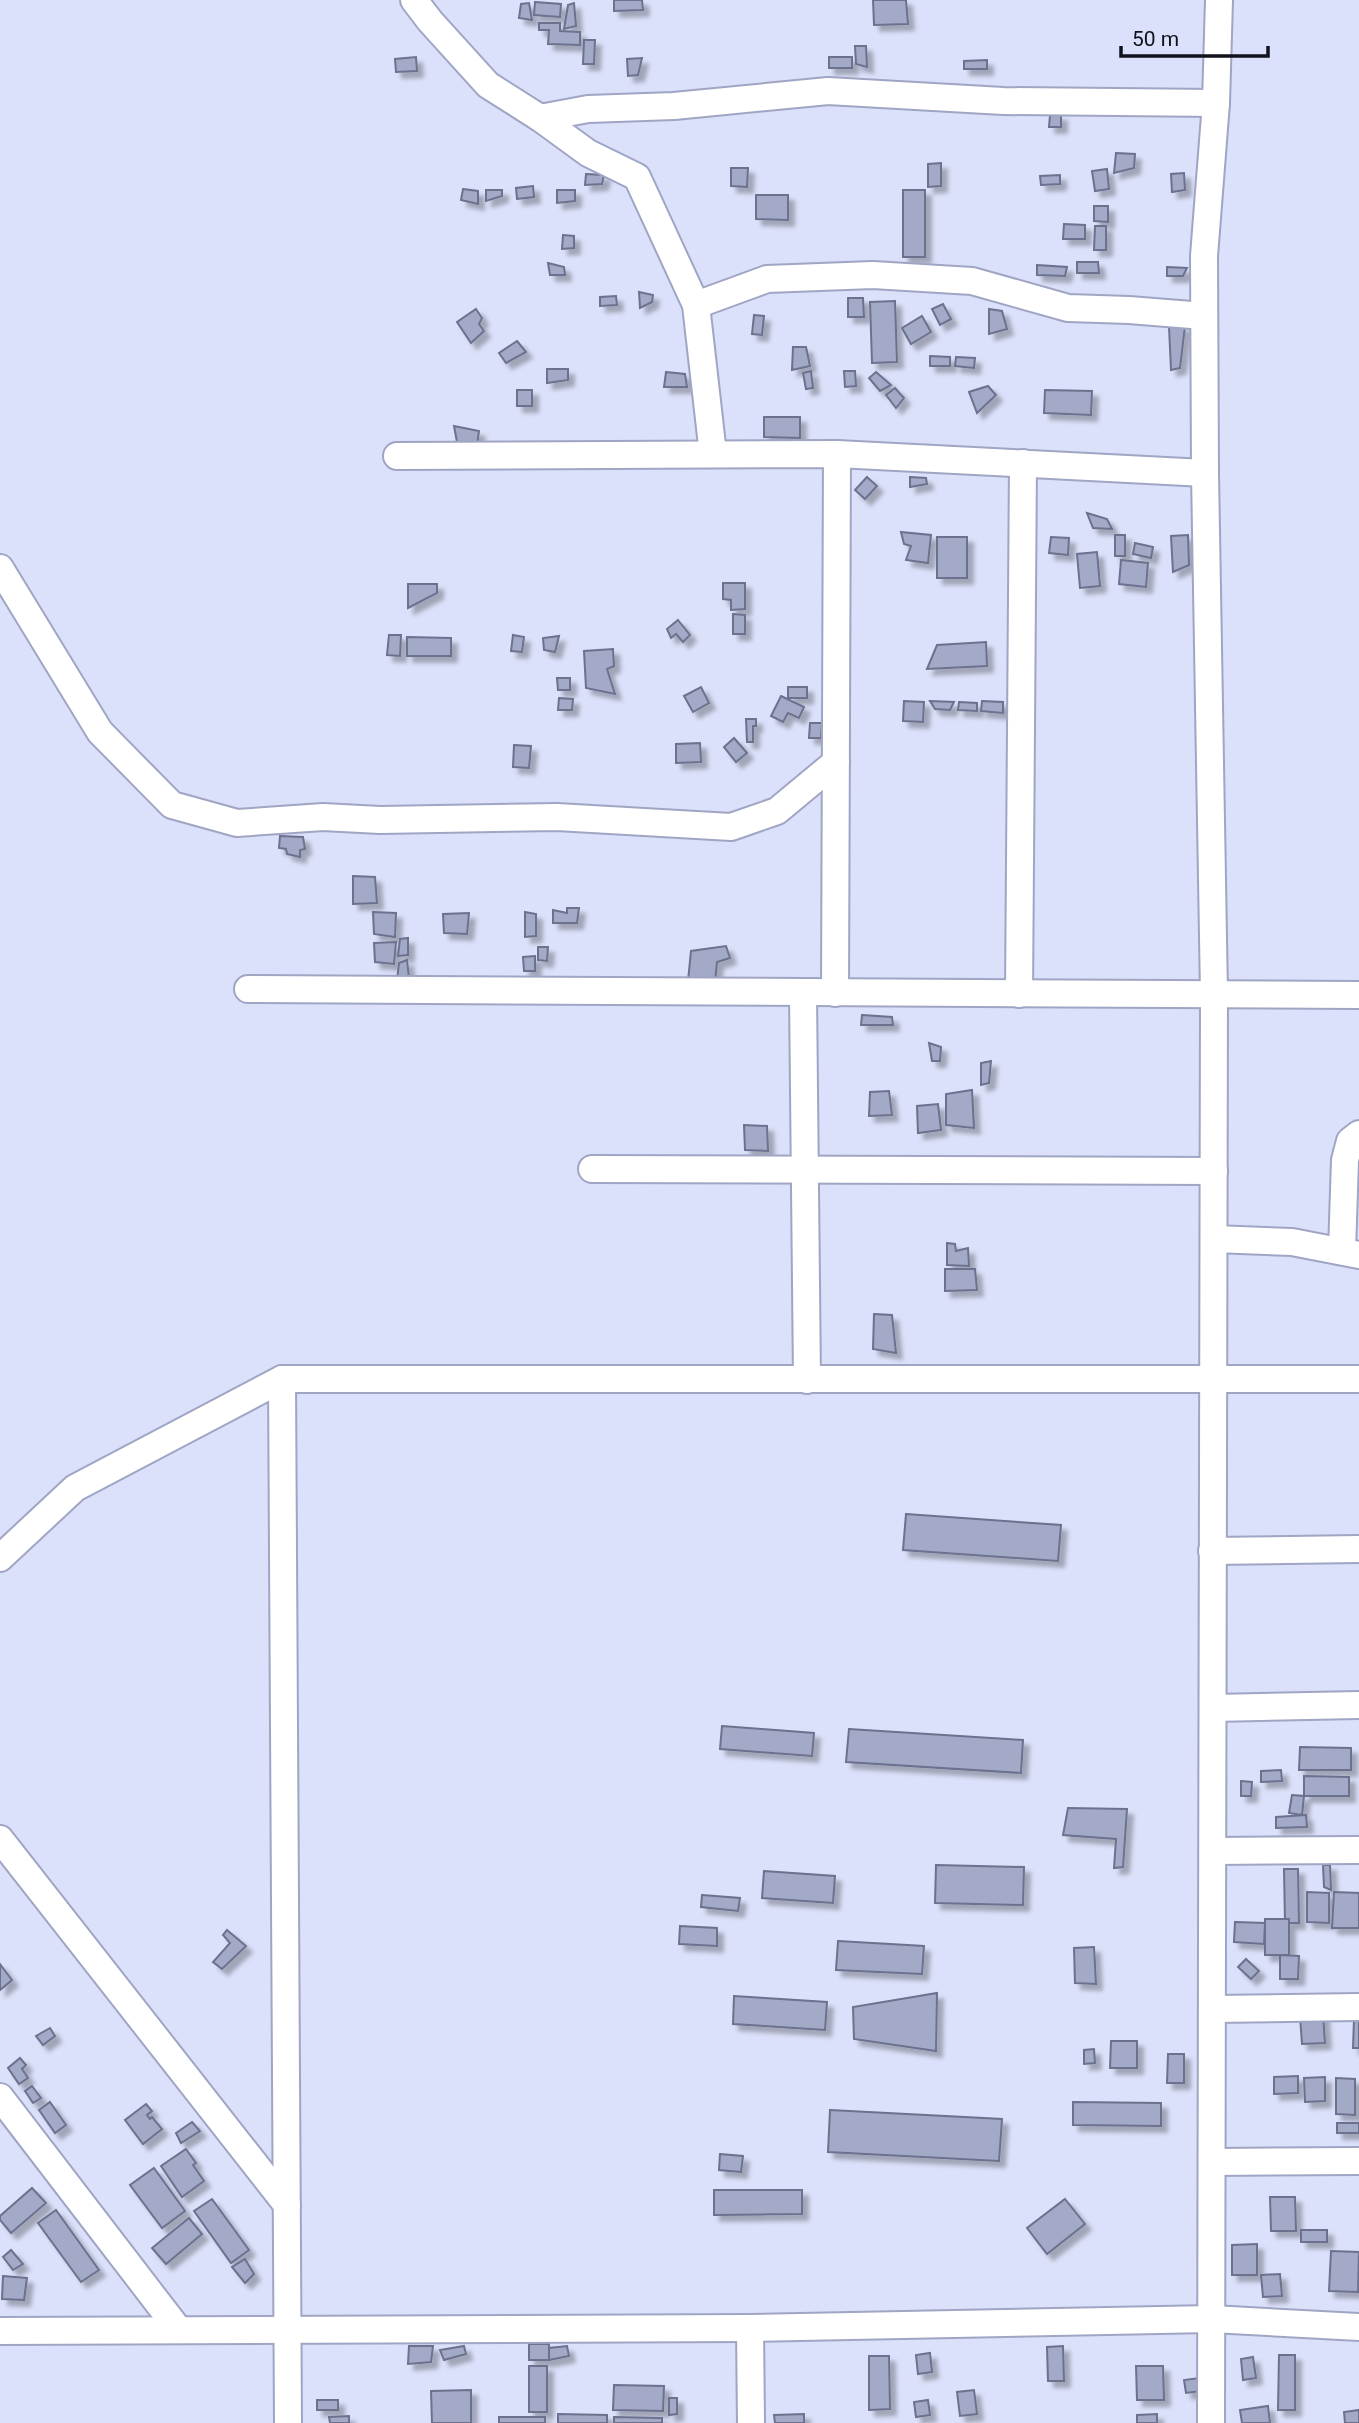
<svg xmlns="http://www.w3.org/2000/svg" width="1359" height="2423" viewBox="0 0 1359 2423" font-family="Roboto,sans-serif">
<defs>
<filter id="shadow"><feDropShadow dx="6" dy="6" stdDeviation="2" flood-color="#0004"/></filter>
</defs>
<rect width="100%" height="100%" fill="#dbe1fa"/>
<g fill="#a3aac8" stroke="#6c718e" stroke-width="2" filter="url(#shadow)">
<polygon points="614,0 642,0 643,10 614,11"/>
<polygon points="873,0 906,0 908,24 874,25"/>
<polygon points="535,2 561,4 560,17 534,15"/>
<polygon points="529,3 532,20 519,18 521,4"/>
<polygon points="574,3 576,26 564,29 568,5"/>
<polygon points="539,23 560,23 560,31 580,32 580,45 548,44 549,30 539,30"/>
<polygon points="584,40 595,40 594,64 583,64"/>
<polygon points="855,46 866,46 867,67 856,64"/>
<polygon points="416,57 417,71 396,72 395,59"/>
<rect x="829" y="57" width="23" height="11"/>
<polygon points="642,58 638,75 628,76 627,59"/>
<polygon points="987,60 987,69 964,69 964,61"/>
<polygon points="1050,115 1061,115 1061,127 1049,127"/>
<polygon points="1116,153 1135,154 1134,168 1114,173"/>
<polygon points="941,163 941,186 928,187 928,164"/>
<polygon points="731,168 748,168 747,187 731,186"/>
<polygon points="1107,169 1109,189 1095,191 1092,171"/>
<polygon points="1184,173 1185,190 1172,192 1171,174"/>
<polygon points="586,174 604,175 602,184 585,185"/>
<polygon points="1060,175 1060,184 1041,185 1040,176"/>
<polygon points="533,186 534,197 517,199 516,188"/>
<polygon points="463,189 478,191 478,204 461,200"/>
<polygon points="486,190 502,190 502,196 486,201"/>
<polygon points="557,190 575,190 575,201 557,203"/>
<rect x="903" y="190" width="22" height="67"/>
<polygon points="756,195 788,195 788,220 756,219"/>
<polygon points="1094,206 1108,206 1108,222 1094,221"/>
<polygon points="1064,224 1085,225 1085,239 1063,239"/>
<polygon points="1095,226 1106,226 1106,250 1094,250"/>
<polygon points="563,235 574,236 574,248 562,249"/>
<polygon points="1077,262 1098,262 1099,273 1077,273"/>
<polygon points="548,263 564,267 565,275 550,275"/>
<polygon points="1037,265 1067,267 1065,276 1037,275"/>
<polygon points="1167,267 1187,268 1183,276 1167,276"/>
<polygon points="639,292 653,295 652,302 640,308"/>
<polygon points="616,296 617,305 600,306 600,297"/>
<polygon points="848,298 863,298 864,317 848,317"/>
<polygon points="895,301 897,362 872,363 870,302"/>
<polygon points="943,304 951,319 940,325 932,309"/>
<polygon points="476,309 482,318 479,324 484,331 471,343 457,322"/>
<polygon points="989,309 1002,311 1007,329 989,334"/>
<polygon points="754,315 764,316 762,335 752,334"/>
<polygon points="922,316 931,332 911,344 902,328"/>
<polygon points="1172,324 1185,326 1180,368 1171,370 1169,327"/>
<polygon points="517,341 526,352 506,363 499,353"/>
<polygon points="793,347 806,347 810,366 792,370"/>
<polygon points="930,356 950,357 950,366 930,366"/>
<polygon points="956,357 975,358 974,368 955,366"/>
<polygon points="547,369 568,369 568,380 547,383"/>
<polygon points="811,371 813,388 806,389 803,373"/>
<polygon points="844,371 855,371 856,386 845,387"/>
<polygon points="666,372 685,374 687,387 664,387"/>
<polygon points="876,372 891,385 880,391 869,378"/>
<polygon points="988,386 996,395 977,413 969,392"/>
<polygon points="895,388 904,398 896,408 886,395"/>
<rect x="517" y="390" width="15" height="16"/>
<polygon points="1045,390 1092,391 1091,415 1044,413"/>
<polygon points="764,417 800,417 800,438 764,437"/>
<polygon points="454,426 479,431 477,445 457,442"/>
<polygon points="867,477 877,486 865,499 855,490"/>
<polygon points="910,477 926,478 927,484 910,487"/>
<polygon points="1087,513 1107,519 1112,529 1093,528"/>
<polygon points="901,532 931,535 928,563 906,560 911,546 904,544"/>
<rect x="1115" y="535" width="10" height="21"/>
<polygon points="1188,535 1189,565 1173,572 1171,536"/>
<rect x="937" y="537" width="30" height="41"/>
<polygon points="1051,537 1069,538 1068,555 1049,553"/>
<polygon points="1135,543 1153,547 1151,558 1133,554"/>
<polygon points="1097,552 1100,586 1080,588 1077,554"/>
<polygon points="1121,560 1148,563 1146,587 1119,584"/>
<polygon points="723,583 745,583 745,609 731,610 731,600 723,599"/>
<polygon points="408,584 437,584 437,593 408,608"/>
<polygon points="733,614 745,615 745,634 733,634"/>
<polygon points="678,620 690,635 683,642 676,634 671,638 667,629"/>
<polygon points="389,635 401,635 400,656 387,655"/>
<polygon points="513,635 524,637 522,652 511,651"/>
<polygon points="559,636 555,652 544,650 543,638"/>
<polygon points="407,637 451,638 451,656 407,656"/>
<polygon points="986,642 987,666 927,669 937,645"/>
<polygon points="613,649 614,666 607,669 615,694 586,688 584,651"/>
<polygon points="557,678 570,678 570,690 558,690"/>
<polygon points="701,687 709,703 693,712 684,696"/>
<rect x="788" y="687" width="19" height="11"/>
<polygon points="781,696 804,707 799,718 788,713 783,722 771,716"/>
<polygon points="559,698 573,699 572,710 558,710"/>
<polygon points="904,701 924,702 923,722 903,721"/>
<polygon points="930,701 954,702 950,710 935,709"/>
<polygon points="982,701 1003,702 1003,713 981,711"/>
<polygon points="959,702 977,703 977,711 958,710"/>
<polygon points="746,719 756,719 756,726 753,726 753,742 747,742"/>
<polygon points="810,723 822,723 821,738 809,738"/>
<polygon points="734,738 747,753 736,762 724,747"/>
<polygon points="700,743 701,762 676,763 676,744"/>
<polygon points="514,745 531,746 529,768 513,767"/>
<polygon points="280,836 303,837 305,849 300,850 300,857 287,854 286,849 279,848"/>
<polygon points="353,876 375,877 377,903 353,904"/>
<polygon points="567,908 579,908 577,923 553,923 553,910 567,913"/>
<polygon points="373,912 396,913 395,937 374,934"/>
<polygon points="525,912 536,914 536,936 525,937"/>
<polygon points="469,913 467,934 444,933 443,914"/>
<polygon points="408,938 408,955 398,956 400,939"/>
<polygon points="396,942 394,964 375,962 374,943"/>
<polygon points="726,946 730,958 717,962 715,982 688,981 691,951"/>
<polygon points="538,947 548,947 547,961 538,960"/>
<polygon points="535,956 535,971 524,971 523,957"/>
<polygon points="407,960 409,978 397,980 399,963"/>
<polygon points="862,1015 892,1017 893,1025 861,1025"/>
<polygon points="929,1043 941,1047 940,1061 932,1061"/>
<polygon points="991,1061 989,1083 981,1085 981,1063"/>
<polygon points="972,1090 974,1128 946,1125 946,1094"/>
<polygon points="889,1091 892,1115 869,1116 870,1092"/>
<polygon points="938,1104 941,1130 918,1133 917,1106"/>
<polygon points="744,1125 767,1126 768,1151 745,1150"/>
<polygon points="947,1243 955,1244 956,1251 968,1248 969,1266 947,1265"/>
<polygon points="945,1269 975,1269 977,1290 945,1291"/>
<polygon points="874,1314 892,1315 896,1353 873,1349"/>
<polygon points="906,1514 1061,1525 1058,1561 903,1550"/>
<polygon points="722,1726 814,1733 812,1756 720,1749"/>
<polygon points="849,1729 1023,1740 1021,1773 846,1762"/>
<polygon points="1300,1747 1351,1748 1351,1770 1299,1770"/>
<polygon points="1281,1770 1282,1781 1261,1782 1261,1771"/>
<polygon points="1304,1776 1349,1777 1349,1796 1304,1796"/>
<polygon points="1241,1781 1252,1782 1251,1796 1241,1796"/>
<polygon points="1292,1795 1304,1796 1302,1815 1289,1813"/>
<polygon points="1068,1808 1127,1809 1123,1867 1114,1868 1116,1839 1063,1835"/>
<polygon points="1306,1815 1307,1827 1276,1828 1276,1817"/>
<polygon points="936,1865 1024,1867 1023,1905 935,1903"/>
<polygon points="1323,1865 1330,1865 1331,1890 1324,1887"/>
<polygon points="1284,1869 1298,1869 1299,1923 1285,1923"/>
<polygon points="764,1871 835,1876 833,1903 762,1898"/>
<polygon points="1307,1892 1329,1893 1329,1923 1307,1922"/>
<polygon points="1334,1892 1359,1893 1359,1928 1332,1928"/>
<polygon points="702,1895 740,1898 738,1911 701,1907"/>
<rect x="1265" y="1919" width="24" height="36"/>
<polygon points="1235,1922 1265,1923 1264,1944 1234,1942"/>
<polygon points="680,1926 717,1928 717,1946 679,1944"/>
<polygon points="227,1930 246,1946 222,1969 213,1962 230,1943 223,1935"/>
<polygon points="838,1941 924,1946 922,1974 836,1970"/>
<polygon points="1094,1947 1096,1984 1075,1983 1074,1948"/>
<polygon points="1280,1955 1299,1956 1298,1979 1280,1979"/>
<polygon points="1246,1959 1259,1971 1251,1979 1238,1967"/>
<polygon points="0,1964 12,1980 0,1990"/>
<polygon points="937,1993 936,2051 854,2039 853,2007"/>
<polygon points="734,1996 827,2002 825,2030 733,2024"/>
<polygon points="1323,2014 1325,2043 1302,2044 1300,2016"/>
<polygon points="1354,2019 1359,2019 1359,2048 1353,2048"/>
<polygon points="50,2028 55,2036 43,2045 36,2036"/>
<polygon points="1111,2041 1137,2041 1137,2068 1110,2068"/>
<polygon points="1094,2049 1095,2063 1084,2064 1084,2050"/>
<polygon points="1168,2054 1184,2054 1184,2083 1167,2083"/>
<polygon points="20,2058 26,2065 22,2069 28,2078 19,2084 8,2068"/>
<polygon points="1298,2076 1298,2093 1274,2094 1274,2077"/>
<polygon points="1325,2077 1325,2101 1305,2102 1304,2078"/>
<polygon points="1336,2078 1355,2079 1355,2115 1336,2114"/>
<polygon points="32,2086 41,2098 33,2103 25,2091"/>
<polygon points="50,2102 66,2125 55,2133 39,2110"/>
<polygon points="1073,2102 1161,2103 1161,2126 1073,2125"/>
<polygon points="146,2104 152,2111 147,2115 150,2119 152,2117 162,2129 143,2144 125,2120"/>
<polygon points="830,2110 1002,2119 999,2161 828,2152"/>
<polygon points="192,2122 200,2131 181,2143 176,2133"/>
<rect x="1337" y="2123" width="22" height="10"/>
<polygon points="186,2149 196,2163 193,2165 204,2181 182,2197 161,2166"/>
<polygon points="720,2154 743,2156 741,2172 719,2170"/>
<polygon points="154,2168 185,2211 162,2228 130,2185"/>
<polygon points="32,2188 46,2203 11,2233 0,2220 0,2216"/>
<polygon points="714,2190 802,2190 802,2214 714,2215"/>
<polygon points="1270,2197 1295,2197 1296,2231 1271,2231"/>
<polygon points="212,2199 249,2250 231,2263 194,2211"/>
<polygon points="1065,2199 1085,2224 1047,2254 1027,2228"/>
<polygon points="56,2210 99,2270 81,2282 38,2223"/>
<polygon points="189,2218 202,2234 166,2264 152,2248"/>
<rect x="1301" y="2230" width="26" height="12"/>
<polygon points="1257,2244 1257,2275 1232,2275 1232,2245"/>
<polygon points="11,2250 23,2264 13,2270 3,2257"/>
<polygon points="1331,2251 1359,2252 1358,2292 1329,2291"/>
<polygon points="245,2259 254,2274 245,2283 232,2267"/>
<polygon points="1280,2274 1282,2296 1263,2297 1261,2275"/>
<polygon points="3,2276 27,2278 24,2300 2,2299"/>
<rect x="529" y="2344" width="20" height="16"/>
<polygon points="409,2346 433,2346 431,2362 408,2364"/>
<polygon points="464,2346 466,2354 444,2360 440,2350"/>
<polygon points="567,2346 569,2356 549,2360 549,2348"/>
<polygon points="1063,2346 1064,2381 1048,2381 1047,2347"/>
<polygon points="930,2353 932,2372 918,2374 916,2355"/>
<polygon points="1279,2355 1295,2355 1295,2410 1278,2410"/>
<polygon points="869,2356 889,2356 890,2409 869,2410"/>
<polygon points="1253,2357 1256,2378 1243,2380 1241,2359"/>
<rect x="529" y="2366" width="18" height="46"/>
<polygon points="1136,2366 1163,2366 1164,2400 1137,2400"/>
<polygon points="1199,2378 1201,2391 1186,2393 1184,2380"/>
<polygon points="614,2385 664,2386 663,2411 613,2410"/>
<polygon points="471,2390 471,2423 432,2423 431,2391"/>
<polygon points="974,2390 977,2414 960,2416 957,2392"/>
<polygon points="669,2398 677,2398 677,2414 669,2415"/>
<rect x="317" y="2400" width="21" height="10"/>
<polygon points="928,2400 930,2415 916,2417 914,2402"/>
<polygon points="1268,2406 1270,2423 1242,2423 1240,2410"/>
<polygon points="1359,2410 1359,2423 1345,2423 1344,2412"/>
<polygon points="558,2414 607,2415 607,2423 558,2423"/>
<polygon points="804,2414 804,2423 775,2423 774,2415"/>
<polygon points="1157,2414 1157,2423 1137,2423 1137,2415"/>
<polygon points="349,2416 349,2423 330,2423 329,2417"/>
<rect x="499" y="2417" width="46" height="6"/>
<polygon points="614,2417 662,2418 662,2423 614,2423"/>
</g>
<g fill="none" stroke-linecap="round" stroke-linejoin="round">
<defs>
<g id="minor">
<polyline points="414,0 430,21 488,85 540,118 588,153 637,177 696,305 713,454"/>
<polyline points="540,118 588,109 674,106 828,91 1003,101 1216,103"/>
<polyline points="696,305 767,279 873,275 972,281 1068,308 1129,310 1204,316"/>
<polyline points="397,456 837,454 1205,473"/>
<polyline points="0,568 100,732 172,805 237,823 323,817 380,820 557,817 731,827 777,811 836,762"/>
<polyline points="248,989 1359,995"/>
<polyline points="803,993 807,1380"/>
<polyline points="835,993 837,454"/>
<polyline points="1019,994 1023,463"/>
<polyline points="592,1169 1214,1171"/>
<polyline points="1214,1239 1292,1242 1359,1255"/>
<polyline points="1342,1251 1345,1160 1350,1141 1359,1134"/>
<polyline points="282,1379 288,2423"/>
<polyline points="1212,1551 1359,1549"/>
<polyline points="0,1558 75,1488 282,1379 1359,1379"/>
<polyline points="1213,1708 1359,1705"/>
<polyline points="0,1839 287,2205"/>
<polyline points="1213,1851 1359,1850"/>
<polyline points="1213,2009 1359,2007"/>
<polyline points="0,2097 178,2329"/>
<polyline points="1212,2162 1359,2161"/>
<polyline points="750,2328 751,2423"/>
<polyline points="0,2331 750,2328 1212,2319 1359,2327"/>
<polyline points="1211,2423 1214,995 1205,473 1204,256 1216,103 1219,0"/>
</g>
</defs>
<use href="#minor" stroke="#9fa5c3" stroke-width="30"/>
<use href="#minor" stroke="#fff" stroke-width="26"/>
</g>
<path d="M1121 46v10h147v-10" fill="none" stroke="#10121c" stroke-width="3.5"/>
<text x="1132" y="46" font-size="21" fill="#10121c" stroke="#dbe1fa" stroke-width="5" paint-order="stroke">50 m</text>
</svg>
